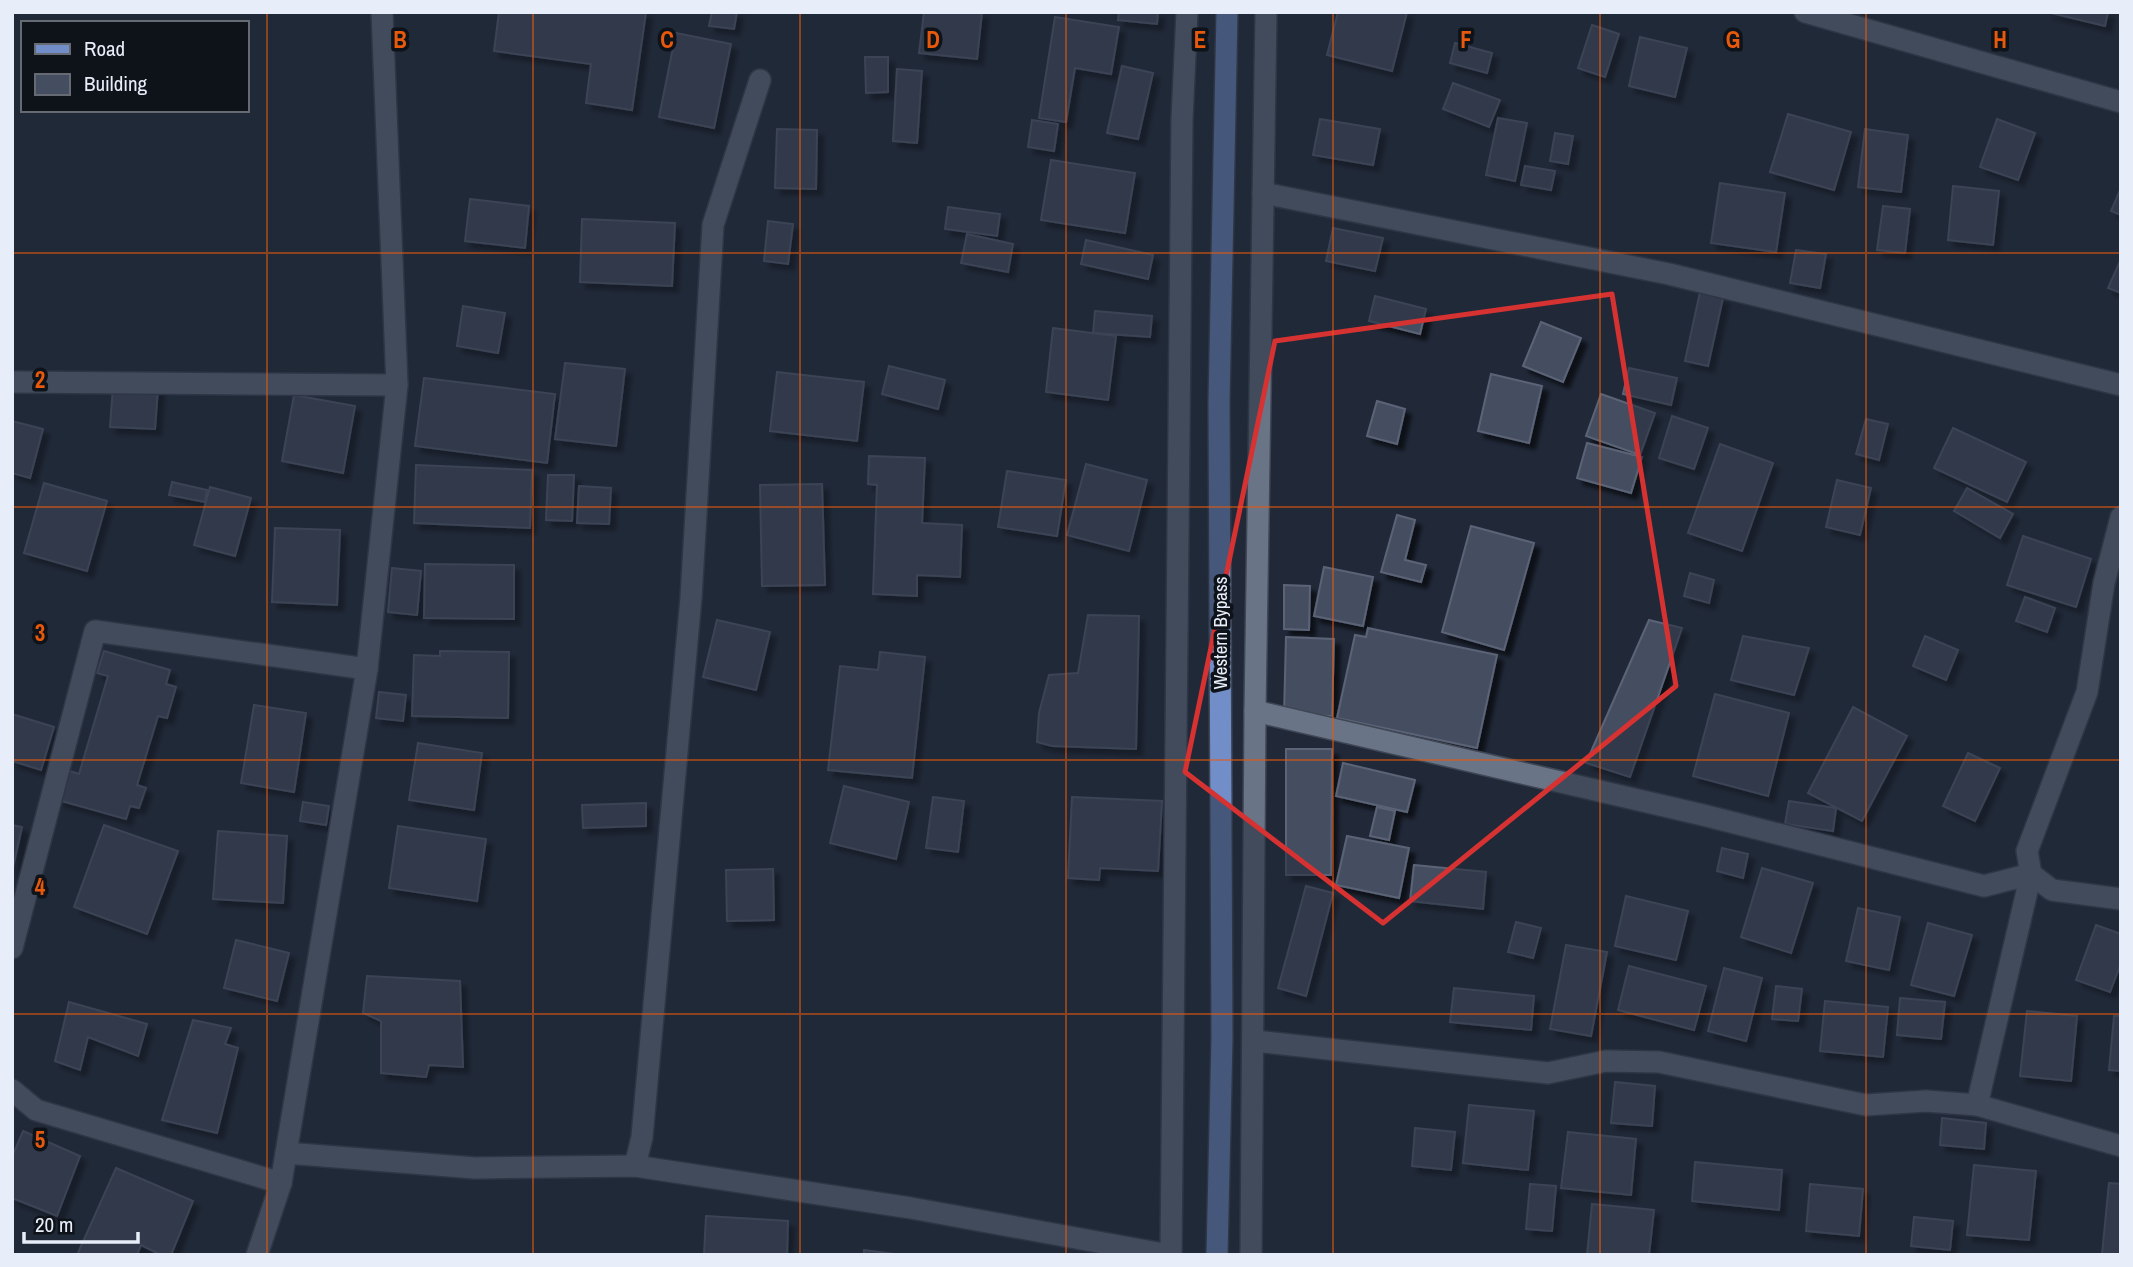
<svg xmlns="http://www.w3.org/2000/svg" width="2133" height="1267" viewBox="0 0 2133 1267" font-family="'Archivo Narrow',sans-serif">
<defs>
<filter id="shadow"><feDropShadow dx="6" dy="6" stdDeviation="2" flood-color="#0009"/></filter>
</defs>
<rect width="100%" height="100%" fill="#212939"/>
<g fill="#454e60" stroke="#5b6477" stroke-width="2" filter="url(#shadow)">
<polygon points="499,12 646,12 632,110 586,103 591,64 494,51"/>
<polygon points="712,12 737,12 734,29 709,26"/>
<polygon points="924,12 982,12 977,59 919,53"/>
<polygon points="1119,12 1158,12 1157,24 1118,20"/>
<polygon points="1338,12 1407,12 1392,71 1327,55"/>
<polygon points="2047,12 2108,12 2105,26"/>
<polygon points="1055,17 1119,27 1111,74 1075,68 1066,122 1039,118"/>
<polygon points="1592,25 1619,34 1605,77 1578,68"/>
<polygon points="676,33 731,44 714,128 659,117"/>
<polygon points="1640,37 1687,48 1675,97 1629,86"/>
<polygon points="1455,43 1492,53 1487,73 1450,63"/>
<polygon points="865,57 888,57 888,92 866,93"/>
<polygon points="1122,66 1153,73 1138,139 1107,133"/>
<polygon points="897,69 922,71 917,143 893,141"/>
<polygon points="1453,83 1500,100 1489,127 1443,109"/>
<polygon points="1788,114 1851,132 1834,190 1770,172"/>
<polygon points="1498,118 1527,123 1515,181 1486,175"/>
<polygon points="1320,119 1380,129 1373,165 1313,155"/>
<polygon points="1997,119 2035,133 2018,180 1980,167"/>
<polygon points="1032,120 1058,124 1054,151 1028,147"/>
<polygon points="777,129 817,130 816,189 775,188"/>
<polygon points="1865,129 1908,135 1901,192 1858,187"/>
<polygon points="1555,133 1573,136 1568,164 1550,161"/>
<polygon points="1051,160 1135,173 1125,233 1041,220"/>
<polygon points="1525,166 1555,171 1551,190 1521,185"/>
<polygon points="1720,183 1785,193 1776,252 1711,243"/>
<polygon points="1953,186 1999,191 1993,245 1948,240"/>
<polygon points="2121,188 2121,215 2111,211"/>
<polygon points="470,199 529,206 525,248 465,241"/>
<polygon points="1883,206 1910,209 1905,253 1877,250"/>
<polygon points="948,207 1000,214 997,236 945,229"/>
<polygon points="582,219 675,223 672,286 580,282"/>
<polygon points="768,221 793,224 788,264 764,261"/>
<polygon points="1333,228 1383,238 1375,271 1326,261"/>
<polygon points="967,234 1013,244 1008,272 961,263"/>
<polygon points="1086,240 1153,255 1148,279 1081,264"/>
<polygon points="1796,250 1826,254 1820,288 1790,283"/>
<polygon points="2121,259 2121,293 2108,288"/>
<polygon points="1700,292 1723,298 1708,366 1685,361"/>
<polygon points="1375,296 1426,309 1420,334 1369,321"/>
<polygon points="463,306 505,313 498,353 457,346"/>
<polygon points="1095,311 1152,316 1150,337 1093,333"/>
<polygon points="1541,322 1581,338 1563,382 1523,366"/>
<polygon points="1053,328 1116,336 1108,400 1046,392"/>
<polygon points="565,363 625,369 616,446 555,439"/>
<polygon points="889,366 945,380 938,409 882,394"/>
<polygon points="1629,368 1677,378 1671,405 1623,394"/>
<polygon points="777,372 864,382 857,441 770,431"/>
<polygon points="1491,374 1542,386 1529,443 1478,431"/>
<polygon points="424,378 555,394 547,463 415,446"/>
<polygon points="113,386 158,388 155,429 110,427"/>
<polygon points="1601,394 1655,413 1640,455 1586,436"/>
<polygon points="294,395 355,406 343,473 282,461"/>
<polygon points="1377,401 1405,409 1397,444 1367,436"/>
<polygon points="1672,416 1708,428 1694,469 1659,458"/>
<polygon points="1866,419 1888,424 1879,460 1856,454"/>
<polygon points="12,421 43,429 30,478 12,473"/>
<polygon points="1953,428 2026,462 2007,502 1934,468"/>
<polygon points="1587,443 1642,457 1631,493 1577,478"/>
<polygon points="1720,444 1773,463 1742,551 1688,533"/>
<polygon points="869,456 925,458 922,523 962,525 960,577 917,575 917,596 873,594 877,485 868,484"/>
<polygon points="1086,464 1147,480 1129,551 1067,535"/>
<polygon points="416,465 532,470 530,528 414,523"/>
<polygon points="1007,471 1066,480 1057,536 998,527"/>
<polygon points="548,475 574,475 572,521 546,520"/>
<polygon points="1837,480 1871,488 1860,535 1826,527"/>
<polygon points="172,482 207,490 205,502 169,495"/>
<polygon points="44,483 107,501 87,571 24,553"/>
<polygon points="822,484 825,585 762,586 760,485"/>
<polygon points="579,486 611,488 609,524 577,523"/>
<polygon points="210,487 251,498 235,556 194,545"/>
<polygon points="1967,488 2013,514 2000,538 1954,511"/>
<polygon points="1397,515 1415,520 1405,560 1426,565 1421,582 1381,572"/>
<polygon points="1471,526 1534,543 1504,650 1442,632"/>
<polygon points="275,528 340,530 337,605 272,602"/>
<polygon points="2023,536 2091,559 2076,607 2007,585"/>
<polygon points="425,564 514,565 514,619 424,618"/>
<polygon points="1324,567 1373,577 1363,626 1314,616"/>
<polygon points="392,568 421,571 417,615 388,612"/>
<polygon points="1690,573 1714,580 1709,603 1684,596"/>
<polygon points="1284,585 1310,586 1309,630 1284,629"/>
<polygon points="2025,597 2055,608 2047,632 2016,621"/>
<polygon points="1088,615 1139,616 1136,749 1052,746 1037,742 1039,713 1049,675 1078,673"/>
<polygon points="717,620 770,632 756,690 703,677"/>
<polygon points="1649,620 1682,628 1630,777 1586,763"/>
<polygon points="1368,628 1497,655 1477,748 1337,718 1355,635 1366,637"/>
<polygon points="1743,636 1809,648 1794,695 1731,680"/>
<polygon points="1925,636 1958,650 1946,680 1913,666"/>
<polygon points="1286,637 1334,639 1332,716 1284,715"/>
<polygon points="104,651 170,670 166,684 176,687 167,718 158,716 137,785 146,788 139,808 130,806 126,819 58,800 67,770 79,774 108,676 97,673"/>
<polygon points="440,651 509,652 508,718 412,716 414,655 440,656"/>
<polygon points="880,652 925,657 912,778 828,770 840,666 878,670"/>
<polygon points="379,692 406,695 403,721 376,718"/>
<polygon points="1715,694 1789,713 1768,796 1693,776"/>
<polygon points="254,705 306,713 294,792 241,783"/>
<polygon points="1853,707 1907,736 1862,821 1808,793"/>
<polygon points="12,714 54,727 41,770 12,761"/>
<polygon points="418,743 482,753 474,810 409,800"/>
<polygon points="1286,749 1332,749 1331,875 1286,875"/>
<polygon points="1968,753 2000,768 1975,821 1943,806"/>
<polygon points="1343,763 1415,780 1407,812 1336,796"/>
<polygon points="844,786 909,802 896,859 830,843"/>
<polygon points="933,797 964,801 958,852 926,848"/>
<polygon points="1072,797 1162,801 1158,871 1100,868 1099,880 1068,878"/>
<polygon points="1789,801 1836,808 1833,831 1785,824"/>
<polygon points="303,802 329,806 326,825 300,821"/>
<polygon points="646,803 646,826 583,828 582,805"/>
<polygon points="1377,807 1395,811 1389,840 1370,836"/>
<polygon points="12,825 22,827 12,872"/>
<polygon points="104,825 178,851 147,934 74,907"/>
<polygon points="398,826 486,839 477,901 389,888"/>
<polygon points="218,831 287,836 283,903 213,899"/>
<polygon points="1347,836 1409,848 1399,898 1336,885"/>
<polygon points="1722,848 1748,854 1743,878 1717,871"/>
<polygon points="1414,865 1486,872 1483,909 1410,901"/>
<polygon points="1762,868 1813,883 1791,953 1741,937"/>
<polygon points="773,869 774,920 727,921 726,870"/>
<polygon points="1306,886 1333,893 1306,996 1278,988"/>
<polygon points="1626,896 1688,911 1676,960 1615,946"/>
<polygon points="1858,908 1900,917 1889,970 1846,961"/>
<polygon points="1516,922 1541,928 1533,958 1508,952"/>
<polygon points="1928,923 1972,935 1954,996 1911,985"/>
<polygon points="2096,925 2121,934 2121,963 2110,992 2076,980"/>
<polygon points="236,940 289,953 277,1001 224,988"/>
<polygon points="1566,945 1607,952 1591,1036 1550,1029"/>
<polygon points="1629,966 1706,986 1694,1030 1618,1010"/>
<polygon points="1724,968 1762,978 1746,1041 1708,1031"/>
<polygon points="367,976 460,981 463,1067 429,1065 426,1077 381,1073 381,1021 363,1013"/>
<polygon points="1776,986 1802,989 1798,1021 1772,1019"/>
<polygon points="1454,988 1534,996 1531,1030 1450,1022"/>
<polygon points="1900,998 1945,1002 1941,1039 1897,1035"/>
<polygon points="1825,1001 1888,1007 1883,1057 1820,1051"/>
<polygon points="69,1002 147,1024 138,1056 88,1037 80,1070 55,1061"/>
<polygon points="2027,1011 2077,1016 2071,1081 2020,1076"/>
<polygon points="2114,1016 2121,1016 2121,1071 2109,1070"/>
<polygon points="193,1020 231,1028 225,1044 238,1048 217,1133 162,1120"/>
<polygon points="1615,1082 1655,1086 1652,1126 1611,1123"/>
<polygon points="1469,1105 1534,1111 1528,1170 1463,1163"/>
<polygon points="1942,1118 1986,1123 1984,1149 1940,1145"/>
<polygon points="1415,1128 1455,1132 1451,1170 1412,1166"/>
<polygon points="23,1131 80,1156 57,1216 12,1198 12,1157"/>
<polygon points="1568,1132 1636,1139 1631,1195 1561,1188"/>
<polygon points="1695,1162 1782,1170 1779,1210 1692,1201"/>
<polygon points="1974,1165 2036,1171 2029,1240 1967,1235"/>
<polygon points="116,1168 193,1201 171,1255 161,1255 141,1245 137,1255 77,1255"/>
<polygon points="2109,1183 2121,1184 2121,1255 2102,1254"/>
<polygon points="1530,1184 1556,1186 1552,1231 1526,1229"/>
<polygon points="1810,1184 1863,1189 1859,1236 1806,1231"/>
<polygon points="1592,1204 1654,1210 1649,1255 1587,1255"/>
<polygon points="706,1216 788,1221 787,1255 704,1255"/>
<polygon points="1914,1217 1953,1221 1950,1250 1911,1246"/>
<polygon points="864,1250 902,1255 864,1255"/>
</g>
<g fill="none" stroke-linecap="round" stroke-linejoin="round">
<defs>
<g id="minor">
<polyline points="1805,12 2121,102"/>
<polyline points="1263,193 1669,274 2121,385"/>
<polyline points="12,382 397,385"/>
<polyline points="2121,517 2104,583 2087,692 2027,851 2031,874 2052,890 2121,899"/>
<polyline points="1255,711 1703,815 1984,886 2031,874 1977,1105"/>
<polyline points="12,948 95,631 367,669"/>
<polyline points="1255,1041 1548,1073 1606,1061 1659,1062 1866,1105 1926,1101 1977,1105 2121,1146"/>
<polyline points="12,1090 36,1110 281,1183"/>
<polyline points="286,1153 475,1168 635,1166 911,1208 1169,1255"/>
<polyline points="635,1166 642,1137 691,598 713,225 760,80"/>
<polyline points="257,1255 281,1183 367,669 397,385 382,12"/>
<polyline points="1171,1255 1182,119 1187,12"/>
<polyline points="1251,1255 1255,711 1266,12"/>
</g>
<polyline id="major" points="1217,1255 1222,1038 1219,402 1227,12"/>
</defs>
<use href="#minor" stroke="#3f4654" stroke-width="24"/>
<use href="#major" stroke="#3f4654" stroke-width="24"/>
<use href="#minor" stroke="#6a7487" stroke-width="21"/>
<use href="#major" stroke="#728ec9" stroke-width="21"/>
</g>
<path d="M0 0H2133V1267H0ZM 1612,294 L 1676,686 L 1383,923 L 1185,772 L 1275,341 Z" fill="#212939" fill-opacity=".55" fill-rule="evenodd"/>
<path fill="none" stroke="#d73232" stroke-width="5" stroke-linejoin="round" d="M 1612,294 L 1676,686 L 1383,923 L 1185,772 L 1275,341 Z"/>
<path fill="none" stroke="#e8590c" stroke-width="2" stroke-opacity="0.55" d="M 267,12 L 267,1255M 533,12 L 533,1255M 800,12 L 800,1255M 1066,12 L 1066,1255M 1333,12 L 1333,1255M 1600,12 L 1600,1255M 1866,12 L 1866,1255M 12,253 L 2121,253M 12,507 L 2121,507M 12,760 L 2121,760M 12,1014 L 2121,1014"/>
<g text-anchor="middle" stroke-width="7" stroke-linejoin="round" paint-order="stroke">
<g font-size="19" fill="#e8eef9" stroke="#0e1219">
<text transform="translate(1220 633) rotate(-90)" y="7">Western Bypass</text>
</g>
</g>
<g font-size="23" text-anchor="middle" font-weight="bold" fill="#e8590c" stroke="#0e1219" stroke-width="7" stroke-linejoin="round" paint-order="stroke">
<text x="400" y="48">B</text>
<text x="667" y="48">C</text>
<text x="933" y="48">D</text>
<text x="1200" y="48">E</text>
<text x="1466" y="48">F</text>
<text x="1733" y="48">G</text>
<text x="2000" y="48">H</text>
<text x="40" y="388">2</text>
<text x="40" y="641">3</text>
<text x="40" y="895">4</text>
<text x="40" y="1148">5</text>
</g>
<rect width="2133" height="1267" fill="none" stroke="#e8eef9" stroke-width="28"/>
<rect x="21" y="21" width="228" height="91" fill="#0e1219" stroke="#656a73" stroke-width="2"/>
<rect x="35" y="44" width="35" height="10" fill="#728ec9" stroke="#656a73" stroke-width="2"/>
<text x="84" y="56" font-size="21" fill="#e8eef9">Road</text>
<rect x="35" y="74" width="35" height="21" fill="#454e60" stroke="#656a73" stroke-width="2"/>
<text x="84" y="91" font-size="21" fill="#e8eef9">Building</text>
<path d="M24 1232v10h114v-10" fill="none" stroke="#e8eef9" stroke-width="3.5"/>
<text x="35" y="1232" font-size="21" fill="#e8eef9" stroke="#0e1219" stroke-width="5" paint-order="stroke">20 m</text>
</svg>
